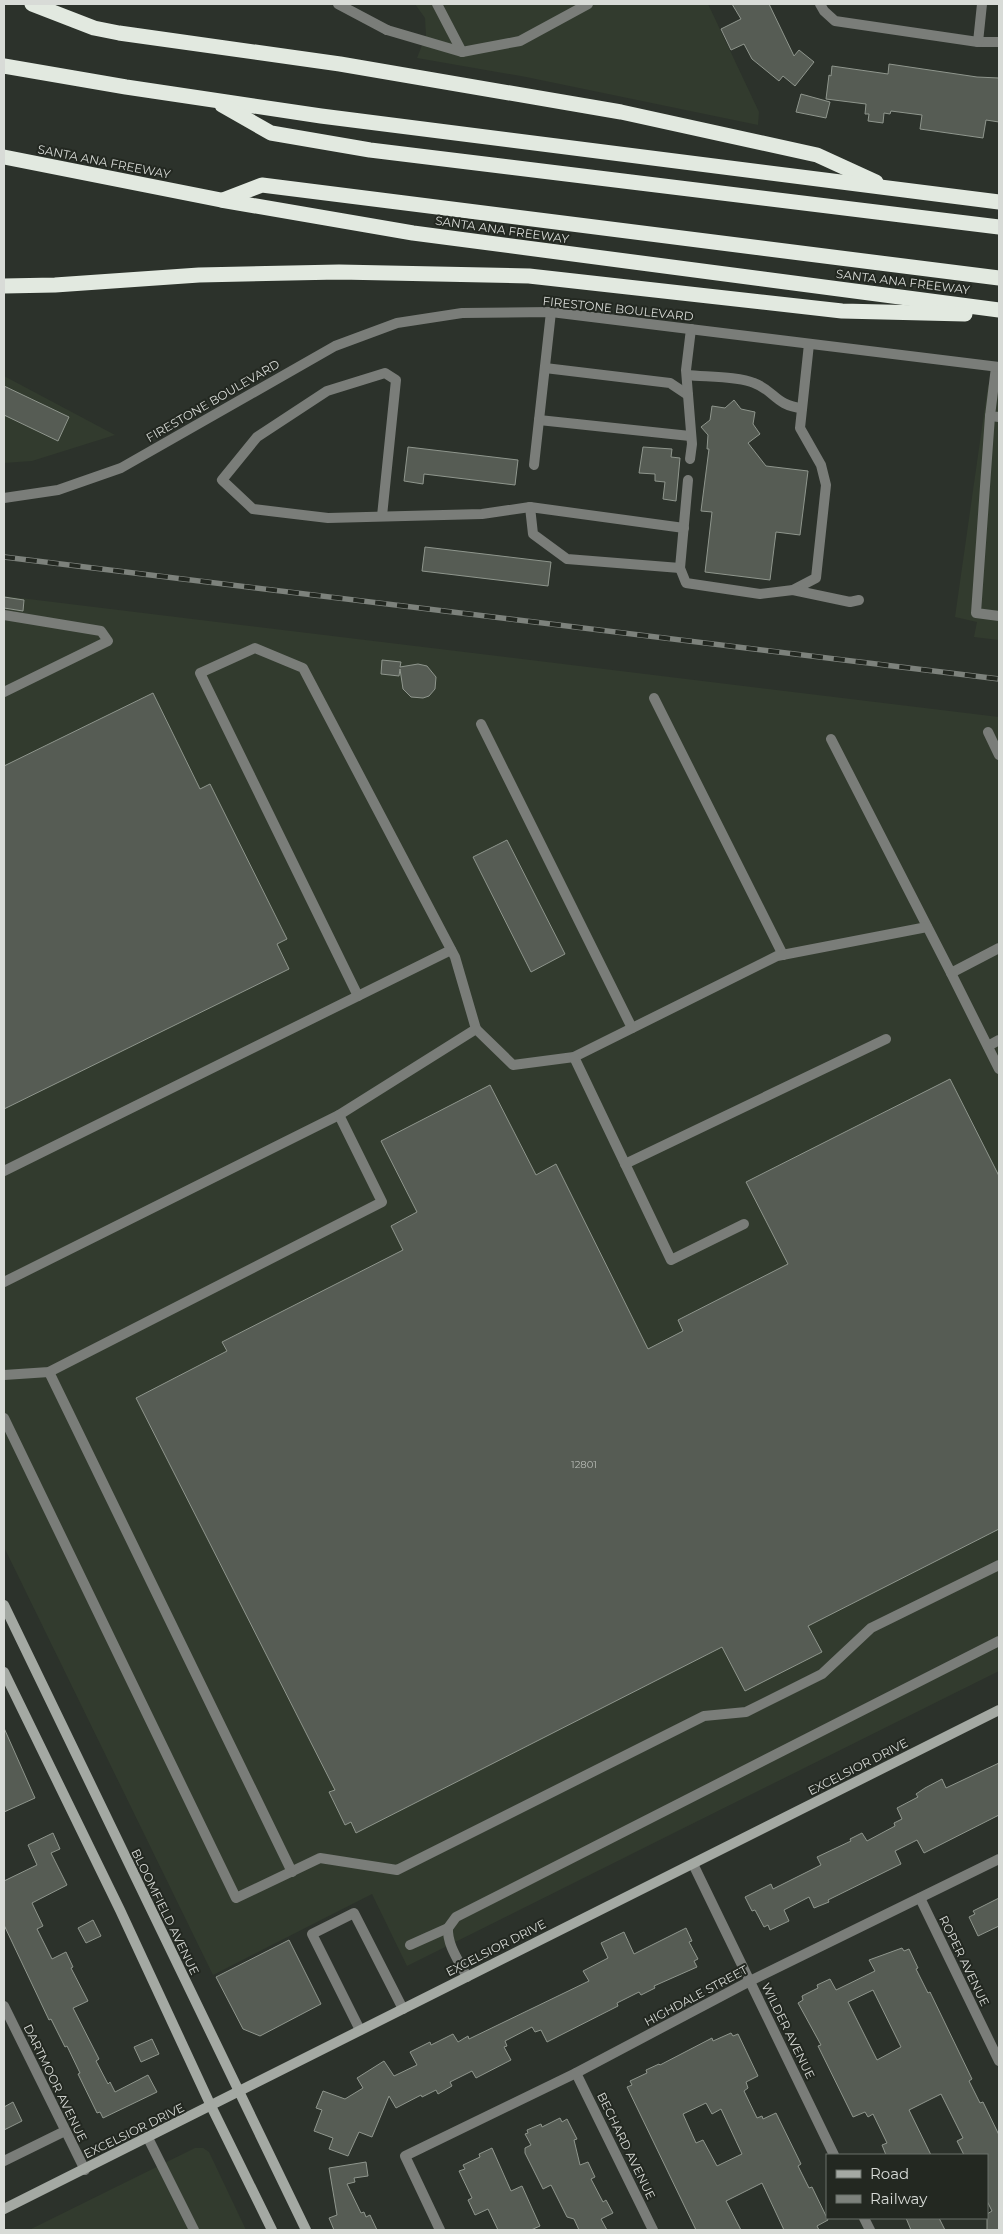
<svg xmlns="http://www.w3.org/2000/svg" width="1003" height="2234" viewBox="0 0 1003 2234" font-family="Montserrat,sans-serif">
<rect width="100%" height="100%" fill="#2c322b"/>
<g fill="#323b2e">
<polygon points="415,4 708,4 759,112 758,125 526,77 417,58 426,35 425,18"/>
<polygon points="4,376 115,435 32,461 4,463"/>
<polygon points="988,385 999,387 999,640 974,637 977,622 955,617"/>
<polygon points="4,596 999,717 999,1671 407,1966 372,1894 213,1975 4,1547"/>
<polygon points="195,2148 203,2148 209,2152 246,2230 29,2230"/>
</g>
<g fill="#565c54" stroke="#8f968d" fill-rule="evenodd">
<polygon points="732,4 769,4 794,56 799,50 814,62 795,86 783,76 779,81 752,59 744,44 731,50 721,29 741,19"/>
<polygon points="889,64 977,77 999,78 999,122 986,120 983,138 920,129 922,115 891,111 890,114 884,113 883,123 868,121 869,114 865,114 866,104 826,99 829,75 831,76 832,66 888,74"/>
<polygon points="801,94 830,102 826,118 796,112"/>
<polygon points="4,386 69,417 58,441 4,415"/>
<polygon points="734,400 741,409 755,412 753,424 760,434 748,443 766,466 808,471 800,535 776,532 770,580 705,572 712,512 701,511 709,449 707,449 708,435 701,427 710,420 712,406 725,408"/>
<polygon points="408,447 518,460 515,485 424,474 423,484 404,481"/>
<polygon points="643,447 672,449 671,457 680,458 676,501 663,499 665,482 655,481 655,474 639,473"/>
<polygon points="425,547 551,562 548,586 422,571"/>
<polygon points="4,597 24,600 23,611 4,608"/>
<polygon points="382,660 401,662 400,667 418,664 427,666 436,677 435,689 429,696 423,698 411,697 403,689 400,669 399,676 381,674"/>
<polygon points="153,693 200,789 210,784 287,939 277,944 289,969 4,1109 4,766"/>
<polygon points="507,840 565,954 531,972 473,857"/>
<polygon points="950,1079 999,1176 999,1529 808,1626 822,1652 745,1691 722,1647 356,1833 351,1822 345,1825 329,1792 335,1790 136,1398 227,1351 222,1342 403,1250 391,1226 417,1212 381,1141 490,1085 536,1175 556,1164 648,1349 683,1331 678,1320 788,1264 746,1182"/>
<polygon points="4,1728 35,1798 4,1812"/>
<polygon points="999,1763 999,1815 924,1853 917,1840 895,1851 901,1864 828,1900 829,1902 814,1908 809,1897 784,1910 789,1921 770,1930 768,1925 764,1927 755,1910 752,1911 745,1897 771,1884 773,1889 821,1865 817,1857 851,1841 850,1839 862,1833 867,1841 895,1826 894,1823 902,1819 897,1808 918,1797 916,1794 925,1788 942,1779 946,1788"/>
<polygon points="53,1833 60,1849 51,1853 67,1885 32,1903 43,1926 37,1929 52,1959 66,1952 73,1967 71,1968 88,2001 73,2008 99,2059 96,2061 108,2084 110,2082 115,2092 148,2075 157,2092 103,2118 100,2112 97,2113 78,2074 80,2073 67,2046 65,2047 51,2019 49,2020 4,1925 4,1881 37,1865 28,1845"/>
<polygon points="999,1898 999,1926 978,1936 969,1917 975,1914 973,1911"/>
<polygon points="93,1920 101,1936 86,1943 78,1928"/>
<polygon points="686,1928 692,1941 689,1942 698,1959 694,1961 697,1967 654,1986 655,1988 641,1995 639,1992 617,2003 618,2006 547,2042 541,2030 535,2032 532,2027 505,2041 507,2046 504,2047 511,2060 476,2078 472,2071 450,2082 452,2086 438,2094 436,2090 422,2097 421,2095 396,2108 389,2096 372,2137 359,2132 348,2156 329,2149 333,2138 314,2131 322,2110 316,2108 323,2091 345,2099 363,2088 357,2078 384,2061 394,2076 417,2065 410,2052 430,2042 431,2045 453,2034 458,2042 468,2036 469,2039 589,1981 583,1971 608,1958 601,1943 624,1932 634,1954"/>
<polygon points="289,1940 321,2004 260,2036 243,2029 216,1977"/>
<path d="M 902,1948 L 904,1951 L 909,1949 L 918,1968 L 916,1969 L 928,1993 L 930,1992 L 972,2079 L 969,2081 L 980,2103 L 983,2102 L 999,2135 L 999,2230 L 987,2230 L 987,2214 L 992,2211 L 987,2201 L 987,2155 L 964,2155 L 957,2141 L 963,2138 L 941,2094 L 909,2110 L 931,2155 L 886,2155 L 882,2145 L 887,2143 L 873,2114 L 868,2117 L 865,2112 L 853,2117 L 818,2046 L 821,2045 L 798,2003 L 803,2000 L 802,1996 L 818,1988 L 817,1985 L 830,1979 L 836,1990 L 875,1971 L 869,1960 ZM 873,1990 L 901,2047 L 877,2060 L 848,2002 Z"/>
<path d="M 731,2033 L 733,2036 L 738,2034 L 758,2076 L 746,2082 L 748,2088 L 744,2091 L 757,2118 L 762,2116 L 763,2119 L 776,2113 L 801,2164 L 798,2166 L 809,2188 L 812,2187 L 828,2220 L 817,2226 L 819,2230 L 784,2230 L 762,2183 L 726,2201 L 741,2230 L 696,2230 L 627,2087 L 632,2085 L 630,2081 L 647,2073 L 646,2070 L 659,2064 L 660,2065 L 712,2038 L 713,2041 ZM 706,2103 L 712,2114 L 721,2109 L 742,2154 L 717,2166 L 703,2140 L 696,2143 L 683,2114 Z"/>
<polygon points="152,2039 159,2054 141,2062 134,2047"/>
<polygon points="13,2102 22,2121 4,2130 4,2107"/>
<polygon points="560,2118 562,2122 567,2119 577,2139 574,2140 580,2165 588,2162 595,2177 591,2179 603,2202 606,2200 613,2213 601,2219 607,2230 579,2230 574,2219 567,2217 551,2185 543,2189 525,2153 525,2148 531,2145 525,2134 528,2133 527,2130 541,2124 542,2127"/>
<polygon points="492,2148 511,2191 522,2186 540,2226 531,2230 498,2230 488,2209 475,2215 468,2200 472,2198 459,2171 465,2169 463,2165 480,2157 479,2154"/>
<polygon points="366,2162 368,2176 354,2178 355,2182 347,2184 361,2213 364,2212 366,2217 370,2215 377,2230 334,2230 329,2218 337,2215 329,2168"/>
<polygon points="906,2218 939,2218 945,2230 911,2230"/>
</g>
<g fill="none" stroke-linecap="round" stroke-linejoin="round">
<g stroke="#7a7d79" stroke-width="10">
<polyline points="437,4 462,52"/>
<polyline points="387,30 462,52 520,41 588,4"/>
<polyline points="996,367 990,416 999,417"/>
<polyline points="545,368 670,383 688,395"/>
<path d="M 687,375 C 704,377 739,376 754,383 C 774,390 776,406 802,408"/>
<polyline points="990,416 976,613 999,616"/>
<polyline points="539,420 690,436"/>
<polyline points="690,459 692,444 686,370 691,329"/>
<polyline points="534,465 551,312"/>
<polyline points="688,480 680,568 686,583 760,594 793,590 816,578 826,485 821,465 800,428 809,344"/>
<polyline points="530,507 533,534 567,559 680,568"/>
<polyline points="382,516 396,380 385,373 327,391 257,437 222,480 253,509 328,518 482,514 530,507 684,528"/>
<polyline points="793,590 850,602 859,600"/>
<polyline points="4,615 101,631 108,641 4,692"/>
<polyline points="654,698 783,955"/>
<polyline points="481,724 632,1028"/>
<polyline points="988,732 999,755"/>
<polyline points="831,739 951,973"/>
<polyline points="999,948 951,973 999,1069"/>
<polyline points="358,996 200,673 255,648 303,668 455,957 476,1029 513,1065 574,1057 777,956 927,927"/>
<polyline points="988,1046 999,1040"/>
<polyline points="574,1057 671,1260 744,1224"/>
<polyline points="625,1164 886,1039"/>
<polyline points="4,1171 451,950"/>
<polyline points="4,1282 339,1115 476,1029"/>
<polyline points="49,1372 292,1872"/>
<polyline points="4,1375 49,1372 382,1202 339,1115"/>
<polyline points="4,1418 236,1898 320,1858 397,1870 704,1716 746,1712 822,1674 871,1628 999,1565"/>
<path d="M 448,1928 C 447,1945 459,1961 467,1977"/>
<polyline points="410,1945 448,1928 456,1917 999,1641"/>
<polyline points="360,2030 312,1934 354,1913 403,2009"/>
<polyline points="148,2138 194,2230"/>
</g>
<g stroke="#7a7d79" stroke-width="10">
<polyline points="338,4 387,30"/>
<polyline points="820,4 824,11 835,21 978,42 999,42"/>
<polyline points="978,42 982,4"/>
<polyline points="693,1864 834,2155"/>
<polyline points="920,1898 999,2061"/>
<polyline points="4,2006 85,2170"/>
<polyline points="576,2073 653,2230"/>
<polyline points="4,2161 65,2131"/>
<polyline points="864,2218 870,2230"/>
<polyline points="440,2230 405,2156 576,2073 750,1981 999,1859"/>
</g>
<polyline stroke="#7a7d79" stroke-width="10" points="4,498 58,490 121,468 335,346 397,323 462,313 551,312 999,367"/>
<g stroke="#a4a9a3" stroke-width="10">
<polyline points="4,1605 306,2230"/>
<polyline points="4,1672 120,1910 211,2106 272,2230"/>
<polyline points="4,2209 999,1710"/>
</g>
<g stroke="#e2e9e0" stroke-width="15">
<polyline points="32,4 94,28 119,33 340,64 621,112 817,155 876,182"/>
<polyline points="4,66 126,87 321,116 999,202"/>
<polyline points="222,105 271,133 370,150 999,227"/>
<polyline points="4,157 221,200 413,233 999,310"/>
<polyline points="223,200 262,185 999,278"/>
<polyline points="4,286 55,285 199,275 339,272 529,276 842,311 965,314"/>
</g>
<defs>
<polyline id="rail" points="4,557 999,679"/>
</defs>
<use href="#rail" stroke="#7d827c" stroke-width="5.5"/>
<use href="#rail" stroke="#232821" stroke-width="4" stroke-dasharray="11" stroke-linecap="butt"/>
</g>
<g text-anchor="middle" stroke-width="4" stroke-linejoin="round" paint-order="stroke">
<g font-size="10" fill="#b8bbb6">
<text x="584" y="1468">12801</text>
</g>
<g font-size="12" fill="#d8dbd7" stroke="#232821">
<text transform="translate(104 162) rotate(11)" y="4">SANTA ANA FREEWAY</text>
<text transform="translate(502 230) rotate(8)" y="4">SANTA ANA FREEWAY</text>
<text transform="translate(903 282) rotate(7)" y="4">SANTA ANA FREEWAY</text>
<text transform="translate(618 309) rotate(6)" y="4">FIRESTONE BOULEVARD</text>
<text transform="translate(213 401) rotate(-30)" y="4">FIRESTONE BOULEVARD</text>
<text transform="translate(858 1767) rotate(-27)" y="4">EXCELSIOR DRIVE</text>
<text transform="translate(165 1912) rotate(64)" y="4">BLOOMFIELD AVENUE</text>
<text transform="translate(496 1948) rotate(-27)" y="4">EXCELSIOR DRIVE</text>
<text transform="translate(964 1961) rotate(64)" y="4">ROPER AVENUE</text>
<text transform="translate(696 1996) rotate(-28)" y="4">HIGHDALE STREET</text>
<text transform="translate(788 2031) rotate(64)" y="4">WILDER AVENUE</text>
<text transform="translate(55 2083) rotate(64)" y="4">DARTMOOR AVENUE</text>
<text transform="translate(134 2131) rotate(-26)" y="4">EXCELSIOR DRIVE</text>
<text transform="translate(626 2146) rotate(64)" y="4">BECHARD AVENUE</text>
</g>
</g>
<rect width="1003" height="2234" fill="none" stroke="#d8dbd7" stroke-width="10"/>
<rect x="826" y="2154" width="162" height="65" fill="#232821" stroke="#6b706a"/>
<rect x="836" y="2170" width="25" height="8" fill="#a4a9a3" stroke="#6b706a"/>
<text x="870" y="2179" font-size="15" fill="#d8dbd7">Road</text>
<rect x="836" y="2195" width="25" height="8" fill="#7d827c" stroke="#6b706a"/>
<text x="870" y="2204" font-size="15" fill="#d8dbd7">Railway</text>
</svg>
